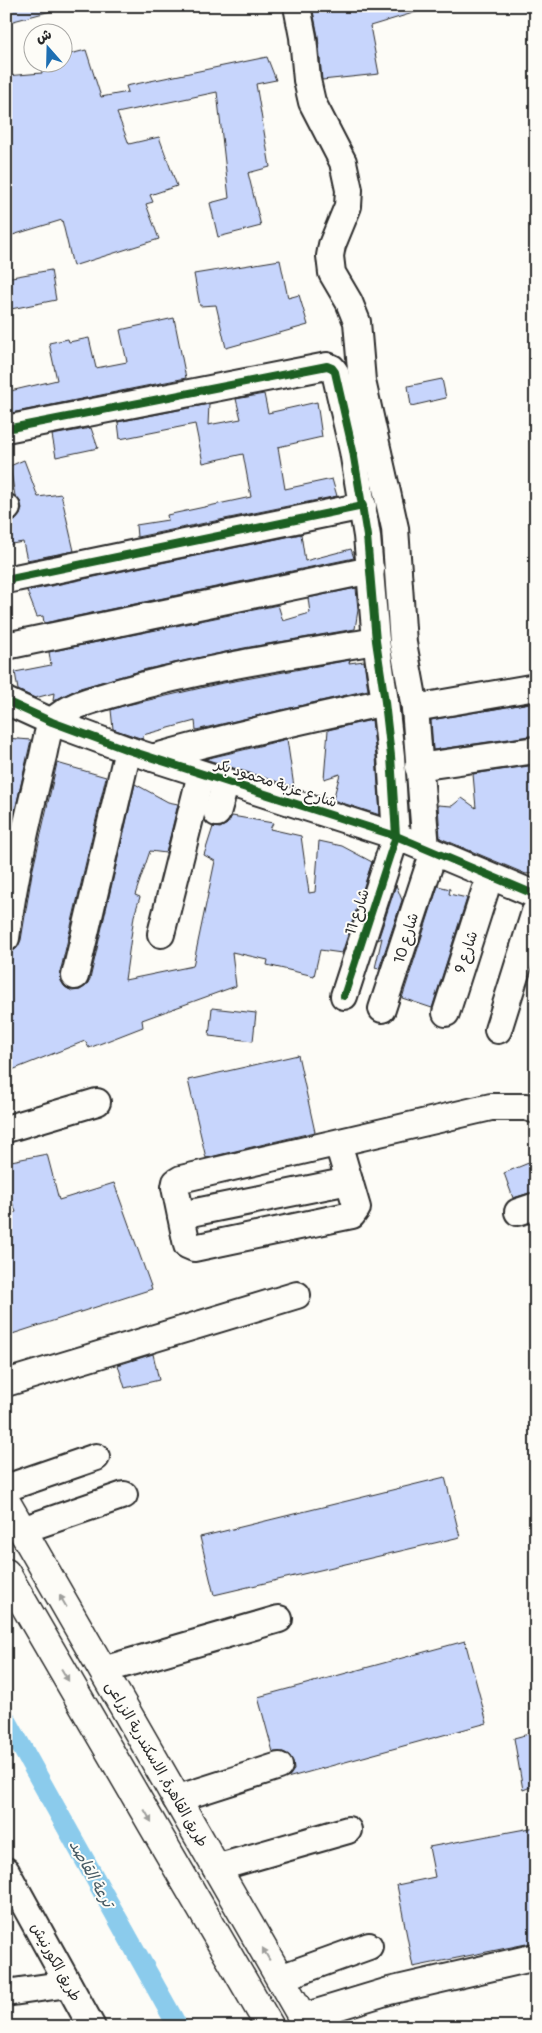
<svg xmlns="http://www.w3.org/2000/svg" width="542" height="2033" viewBox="0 0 542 2033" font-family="Pangolin,'Playpen Sans Arabic',sans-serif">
<rect width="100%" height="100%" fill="#fdfcf7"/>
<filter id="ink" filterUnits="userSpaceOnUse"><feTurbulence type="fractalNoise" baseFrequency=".02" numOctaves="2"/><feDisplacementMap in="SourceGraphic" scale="10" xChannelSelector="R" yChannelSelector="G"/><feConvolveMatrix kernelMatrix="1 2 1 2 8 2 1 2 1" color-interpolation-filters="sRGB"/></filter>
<g filter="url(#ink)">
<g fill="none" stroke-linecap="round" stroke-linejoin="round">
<polyline stroke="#8bcbec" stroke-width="20" points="6,1719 178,2027"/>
</g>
<g fill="#c7d5fc" stroke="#2b2b2b">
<polygon points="6,6 50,6 51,11 6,23"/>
<polygon points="312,6 423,6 423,10 370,26 379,74 322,80 318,36"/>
<polygon points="86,50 101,97 128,92 126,86 267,57 276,80 256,84 270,167 248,173 261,226 218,237 210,203 229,198 217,92 117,113 129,144 159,137 177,186 150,195 153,202 146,204 159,239 73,266 62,220 6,237 6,76 42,73 40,62 62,62 62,56"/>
<polygon points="280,260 288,298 299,295 308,325 226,348 216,305 200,306 194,274"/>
<polygon points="51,270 56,300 6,310 6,278"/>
<polygon points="174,318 186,378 6,414 6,392 57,380 49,343 68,339 69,342 89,338 96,368 127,362 120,330"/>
<polygon points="442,379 446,398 411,406 408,386"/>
<polygon points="264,394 268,413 317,402 322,437 278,447 285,489 332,479 337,496 137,537 136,525 168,520 167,515 251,497 243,454 203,463 195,424 120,439 118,422 209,404 208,425 241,419 236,399"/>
<polygon points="91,428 98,448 56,457 52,435"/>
<polygon points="24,460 38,497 61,494 74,551 27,560 23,542 6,545 6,523 15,521 20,515 22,508 20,501 15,496 10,466"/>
<polygon points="301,534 305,561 351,549 354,558 44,623 43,616 37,617 27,591"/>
<polygon points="356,588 358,610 355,629 244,648 147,669 80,688 53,701 54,693 35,698 18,690 15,672 51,665 49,652 278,605 283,621 310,613 308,598"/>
<polygon points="350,660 349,663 364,661 368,690 196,730 195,721 143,735 143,739 113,729 111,710 123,706 218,684"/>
<polygon points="536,702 536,735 433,750 431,720"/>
<polygon points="372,720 376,757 380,815 333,800 340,774 324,779 328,730"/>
<polygon points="6,738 31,740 12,824 6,822"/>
<polygon points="287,739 294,787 205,759 243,750"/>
<polygon points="57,763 106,777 60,973 61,981 65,987 72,991 80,990 86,986 90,979 135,784 168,802 178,804 166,853 150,851 135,895 140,897 134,916 125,980 193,966 215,861 204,855 213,827 220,828 227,824 232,816 273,823 270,829 301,836 309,893 315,892 319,841 342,846 372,862 342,953 320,950 314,976 267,965 268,960 232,952 236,986 142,1020 143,1027 89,1048 85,1041 12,1070 11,1060 6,1062 6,953 12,952 17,948 21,940 32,873"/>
<polygon points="536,765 536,873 526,874 440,838 438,805 452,806 462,798 476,808 473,774"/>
<polygon points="396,885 402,900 379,969 375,968 382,938 378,940"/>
<polygon points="438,886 450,889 449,894 467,898 432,1008 402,998"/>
<polygon points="212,1008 256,1013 253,1041 209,1036"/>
<polygon points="298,1055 315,1132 206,1158 188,1080"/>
<polygon points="47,1154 59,1200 114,1183 152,1289 6,1336 6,1215 16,1212 6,1187 6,1162"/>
<polygon points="536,1160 536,1191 513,1198 504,1173"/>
<polygon points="153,1354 159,1380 125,1388 118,1365"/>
<polygon points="445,1477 460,1537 214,1595 200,1537"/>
<polygon points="465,1641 487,1723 287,1778 294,1770 293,1761 289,1755 283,1752 273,1752 258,1697"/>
<polygon points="536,1732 536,1785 523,1790 514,1738"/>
<polygon points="536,1827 536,1942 413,1967 397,1885 435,1877 429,1847"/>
</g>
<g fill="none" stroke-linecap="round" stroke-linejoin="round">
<defs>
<g id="minor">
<polyline points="297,6 303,37 307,80 312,102 343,162 349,190 348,206 332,245 330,256 332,273 349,302 357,322 362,381 395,528 403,643 415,708 426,849"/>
<polyline points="6,429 327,366 332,368 335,372 353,451 367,536 376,641 385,702 391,756 396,836 344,996"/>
<polyline points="6,508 7,508"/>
<polyline points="6,580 363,506"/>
<polyline points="6,646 371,570"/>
<polyline points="6,701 52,722 128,750 396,836 536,895"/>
<polyline points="415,708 536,687"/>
<path d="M 152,758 C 229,736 307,719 385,702"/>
<polyline points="418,767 536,750"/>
<polyline points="217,813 226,782"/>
<polyline points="161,934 201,774"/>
<path d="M 6,938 C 14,877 28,817 43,756 C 45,748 48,726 54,720 C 70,704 97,699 119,692 C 203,668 290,655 376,641"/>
<polyline points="75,976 128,750"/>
<polyline points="382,1009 429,866"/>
<polyline points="446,1013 485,891"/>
<polyline points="498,1030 535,912"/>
<polyline points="6,1129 97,1102"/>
<polyline points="338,1143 357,1208 352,1215 194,1248 187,1245 175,1187 176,1182 181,1179 491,1107 526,1107 536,1110"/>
<polyline points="518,1212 536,1206"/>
<polyline points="181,1215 349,1181"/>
<polyline points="6,1383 297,1295"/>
<polyline points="6,1488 96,1457"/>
<polyline points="22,1530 124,1495"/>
<polyline points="103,1670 279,1619"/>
<polyline points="176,1799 279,1766"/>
<polyline points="216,1868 348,1830"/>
<polyline points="6,1871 92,2027"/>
<polyline points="280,1978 369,1946"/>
<polyline points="6,1993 68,1984"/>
<polyline points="303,2017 389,1991 536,1957"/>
</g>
<g id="highway">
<polyline points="6,1502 308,2027"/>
<polyline points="6,1573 270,2027"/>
</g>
</defs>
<use href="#minor" stroke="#2b2b2b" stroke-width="30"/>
<use href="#highway" stroke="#2b2b2b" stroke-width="31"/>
<use href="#minor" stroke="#fdfcf7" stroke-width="26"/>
<use href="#highway" stroke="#fdfcf7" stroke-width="28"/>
<defs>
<g id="cycleway">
<polyline points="6,429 327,366 332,368 335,372 353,451 367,536 376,641 385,702 391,756 396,836 344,996"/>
<polyline points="6,580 363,506"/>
<polyline points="6,701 52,722 128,750 396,836 536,895"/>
</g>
</defs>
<use href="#cycleway" stroke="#fdfcf7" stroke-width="11"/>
<use href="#cycleway" stroke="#1b5e20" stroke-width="8"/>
</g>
<defs><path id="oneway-solid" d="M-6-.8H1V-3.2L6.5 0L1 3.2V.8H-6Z" transform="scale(1.25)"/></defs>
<g fill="#9e9e9b">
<use href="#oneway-solid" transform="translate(63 1601) rotate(-120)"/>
<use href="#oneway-solid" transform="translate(65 1675) rotate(59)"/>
<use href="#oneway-solid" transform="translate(148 1816) rotate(60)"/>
<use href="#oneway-solid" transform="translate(266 1954) rotate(-120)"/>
</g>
</g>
<g text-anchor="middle" stroke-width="4" stroke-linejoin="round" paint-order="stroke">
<g font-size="15" fill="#2b2b2b" stroke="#fdfcf7">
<text transform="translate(276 783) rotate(18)" y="5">شارع عزبة محمود بكر</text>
<text transform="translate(357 912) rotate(-72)" y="5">شارع 11</text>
<text transform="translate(406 938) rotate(-73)" y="5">شارع 10</text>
<text transform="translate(466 952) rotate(-72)" y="5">شارع 9</text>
<text transform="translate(157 1764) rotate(60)" y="5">طريق القاهرة, الاسكندرية الزراعى</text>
<text transform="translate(56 1962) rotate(61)" y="5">طريق الكورنيش</text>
</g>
<g font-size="16" font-style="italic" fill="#485b65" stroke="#fdfcf7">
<text transform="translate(92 1873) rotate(61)" y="6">ترعة القاصد</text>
</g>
</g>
<rect width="542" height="2033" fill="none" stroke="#fdfcf7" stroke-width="25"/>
<rect x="12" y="12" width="517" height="2008" fill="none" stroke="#2b2b2b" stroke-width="2" filter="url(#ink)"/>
<g transform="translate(48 48) rotate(340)"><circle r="24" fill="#fdfcf7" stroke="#a9a8a5"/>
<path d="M0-4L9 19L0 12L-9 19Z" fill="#1f6fb2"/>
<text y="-8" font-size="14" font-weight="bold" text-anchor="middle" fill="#2b2b2b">ش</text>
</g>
</svg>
